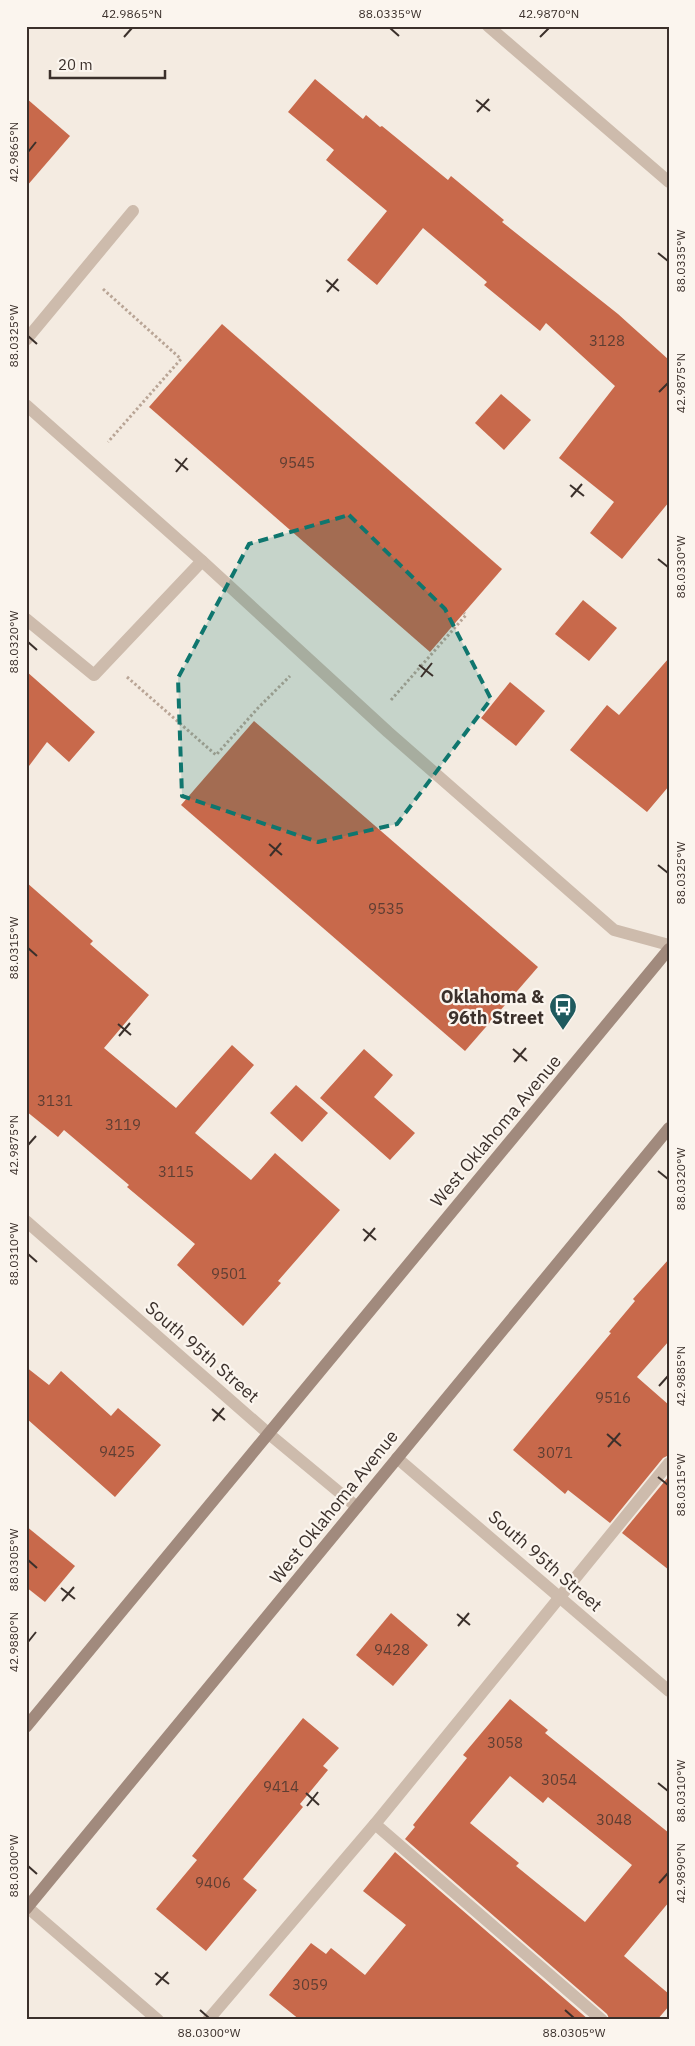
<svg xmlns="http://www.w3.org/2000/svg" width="695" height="2046" viewBox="0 0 695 2046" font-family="'IBM Plex Sans',sans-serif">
<rect width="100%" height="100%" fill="#f4ebe1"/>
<g fill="#c8694b" fill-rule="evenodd">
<polygon points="315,79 363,119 366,115 380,127 382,126 448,180 451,176 504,220 502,222 618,314 669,360 669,502 622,559 590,533 614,502 559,458 615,386 546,323 540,331 484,285 487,282 423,228 377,285 347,260 387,211 326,160 334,150 288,112"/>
<polygon points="26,98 70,136 26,187"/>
<polygon points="222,324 502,569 430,652 149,407"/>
<polygon points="501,394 531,420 504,450 475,423"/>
<polygon points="583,600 617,628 589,661 555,634"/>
<polygon points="669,658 669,786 647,812 570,750 607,705 619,715"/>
<polygon points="26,671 95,732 69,762 47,742 26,770"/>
<polygon points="510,682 545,711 516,746 481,718"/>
<polygon points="254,721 538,967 465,1051 181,805"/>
<polygon points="26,882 93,941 90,944 149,995 104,1048 176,1108 232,1045 254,1065 195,1133 251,1180 275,1153 340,1210 278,1281 281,1283 243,1326 177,1265 195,1244 127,1187 129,1185 64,1130 58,1137 26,1111"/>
<polygon points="364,1049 393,1075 374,1097 415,1133 390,1160 320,1098"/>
<polygon points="296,1085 328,1113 302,1142 270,1113"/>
<polygon points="669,1259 669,1341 637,1377 669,1405 669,1455 663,1458 610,1523 568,1490 565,1494 513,1450 611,1333 609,1332 635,1301 633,1299"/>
<polygon points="26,1367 49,1385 61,1371 111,1416 118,1408 161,1445 115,1497 26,1418"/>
<polygon points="669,1476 669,1570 622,1533"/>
<polygon points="26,1526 75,1566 45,1602 26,1587"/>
<polygon points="391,1613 428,1645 393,1686 356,1655"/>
<path d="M 510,1699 L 548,1730 L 545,1733 L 669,1833 L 669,1902 L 624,1956 L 669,1994 L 669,2006 L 657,2020 L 610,2020 L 607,2014 L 405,1839 L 415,1827 L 413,1825 L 467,1758 L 463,1755 ZM 510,1776 L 543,1803 L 548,1797 L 632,1865 L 585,1922 L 516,1866 L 519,1863 L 470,1823 Z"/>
<polygon points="303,1718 339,1748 323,1766 328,1770 300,1804 303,1807 243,1879 257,1890 206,1951 156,1909 197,1860 192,1856"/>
<polygon points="395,1852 589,2020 300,2020 269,1995 311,1943 326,1954 331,1948 365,1975 406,1925 363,1891"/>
</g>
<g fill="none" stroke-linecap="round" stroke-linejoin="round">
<g stroke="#b9a596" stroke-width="3" stroke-dasharray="2.5 2.5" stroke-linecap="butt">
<polyline points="103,289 181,359 108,442"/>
<polyline points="127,677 216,755 258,708 290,676"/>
<polyline points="391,700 466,615 464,613"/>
</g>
<g stroke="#cdbbac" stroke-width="12">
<polyline points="26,340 133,211"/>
<polyline points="26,405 202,561 388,732 614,930 669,945"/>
<polyline points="26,619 94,675 202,561"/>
<polyline points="375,1824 602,2020"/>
<polyline points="208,2020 375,1824 669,1463"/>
</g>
<g stroke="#cdbbac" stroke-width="12">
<polyline points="488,26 669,182"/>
<polyline points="26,1221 269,1434 357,1507"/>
<polyline points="397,1458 669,1691"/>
<polyline points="26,1906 158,2020"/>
</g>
<g stroke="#a18a7d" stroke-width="12">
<polyline points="26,1727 669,949"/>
<polyline points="26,1909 669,1128"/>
</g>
</g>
<path fill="#0f766e" fill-opacity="0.2" stroke="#0f766e" stroke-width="4" stroke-dasharray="10 6" stroke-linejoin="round" d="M 349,515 L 445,609 L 491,699 L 397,824 L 318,842 L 182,796 L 178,678 L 249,544 Z"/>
<path fill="none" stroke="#3b302b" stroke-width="2" d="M 390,28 L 399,36M 124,37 L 132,28M 540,37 L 549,28M 476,100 L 490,111M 477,112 L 489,99M 28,152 L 36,142M 658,253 L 668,261M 326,280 L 339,291M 327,292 L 338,279M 28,336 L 37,344M 659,392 L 668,383M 175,459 L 188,470M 176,472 L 187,458M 570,485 L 584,496M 571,497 L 582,484M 658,559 L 668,567M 28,642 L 37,650M 419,665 L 433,676M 421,677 L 432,663M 269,844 L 282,855M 270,856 L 281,843M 658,865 L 668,873M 28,948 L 37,956M 118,1024 L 131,1035M 119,1036 L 130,1023M 513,1049 L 527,1061M 514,1062 L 526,1048M 28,1145 L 36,1136M 658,1171 L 668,1179M 363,1229 L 376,1240M 364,1241 L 375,1228M 28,1254 L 37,1262M 659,1386 L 668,1376M 212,1409 L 225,1420M 213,1421 L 224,1408M 607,1434 L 621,1446M 608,1447 L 620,1433M 658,1477 L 668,1485M 28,1560 L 37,1568M 61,1588 L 75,1599M 62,1601 L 74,1587M 457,1614 L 470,1625M 458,1626 L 469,1613M 28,1642 L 36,1632M 658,1783 L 668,1791M 306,1793 L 319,1805M 307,1806 L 318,1792M 28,1866 L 37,1874M 659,1883 L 668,1873M 155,1973 L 169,1984M 156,1985 L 168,1972M 200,2010 L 209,2018M 565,2010 L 574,2018"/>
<defs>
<symbol id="bus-pin" viewBox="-11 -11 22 30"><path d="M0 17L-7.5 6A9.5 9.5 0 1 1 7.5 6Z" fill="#1f5a5e" stroke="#fbf5ee"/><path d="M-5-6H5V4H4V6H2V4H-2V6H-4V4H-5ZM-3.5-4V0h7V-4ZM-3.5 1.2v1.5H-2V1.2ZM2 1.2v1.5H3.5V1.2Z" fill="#fff"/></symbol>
</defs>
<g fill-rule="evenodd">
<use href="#bus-pin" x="547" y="991" width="32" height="43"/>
</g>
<g text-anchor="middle" stroke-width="4.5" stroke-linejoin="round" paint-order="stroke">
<g font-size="15" fill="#5e3e33">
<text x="607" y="346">3128</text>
<text x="297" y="468">9545</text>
<text x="386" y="914">9535</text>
<text x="55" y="1106">3131</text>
<text x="123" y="1130">3119</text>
<text x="176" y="1177">3115</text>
<text x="229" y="1279">9501</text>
<text x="613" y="1403">9516</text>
<text x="117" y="1457">9425</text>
<text x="555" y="1458">3071</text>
<text x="392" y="1655">9428</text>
<text x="505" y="1748">3058</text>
<text x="559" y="1785">3054</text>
<text x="281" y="1792">9414</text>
<text x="614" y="1825">3048</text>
<text x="213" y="1888">9406</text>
<text x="310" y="1990">3059</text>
</g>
<g font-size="18" font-weight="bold" fill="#3b302b" stroke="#fbf5ee" text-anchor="end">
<text x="544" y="1003">Oklahoma &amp;<tspan x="544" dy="21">96th Street</tspan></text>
</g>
<g font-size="18" fill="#3b302b" stroke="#fbf5ee">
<text transform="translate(496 1131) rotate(-50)" y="6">West Oklahoma Avenue</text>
<text transform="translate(202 1352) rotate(41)" y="6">South 95th Street</text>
<text transform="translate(334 1507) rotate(-51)" y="6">West Oklahoma Avenue</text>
<text transform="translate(545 1561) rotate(41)" y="6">South 95th Street</text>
</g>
</g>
<rect width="695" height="2046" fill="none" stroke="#fbf5ee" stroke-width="55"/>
<path d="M50 70v8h115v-8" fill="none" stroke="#3b302b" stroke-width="2.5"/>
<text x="58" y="70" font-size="15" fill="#3b302b" stroke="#fbf5ee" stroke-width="4" paint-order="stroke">20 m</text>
<rect x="28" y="28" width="640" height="1990" fill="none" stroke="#3b302b" stroke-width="2"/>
<g font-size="12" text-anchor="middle" fill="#3b302b">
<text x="132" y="18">42.9865°N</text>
<text x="390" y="18">88.0335°W</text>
<text x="549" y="18">42.9870°N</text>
<text transform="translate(14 152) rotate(-90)" y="4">42.9865°N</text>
<text transform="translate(681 261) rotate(-90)" y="4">88.0335°W</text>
<text transform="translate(14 336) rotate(-90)" y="4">88.0325°W</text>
<text transform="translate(681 383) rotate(-90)" y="4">42.9875°N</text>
<text transform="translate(681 567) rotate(-90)" y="4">88.0330°W</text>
<text transform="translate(14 642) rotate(-90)" y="4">88.0320°W</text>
<text transform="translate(681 873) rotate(-90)" y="4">88.0325°W</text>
<text transform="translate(14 948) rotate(-90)" y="4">88.0315°W</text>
<text transform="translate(14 1145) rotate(-90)" y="4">42.9875°N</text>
<text transform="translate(681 1179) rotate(-90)" y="4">88.0320°W</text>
<text transform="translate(14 1254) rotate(-90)" y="4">88.0310°W</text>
<text transform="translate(681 1376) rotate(-90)" y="4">42.9885°N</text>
<text transform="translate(681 1485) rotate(-90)" y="4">88.0315°W</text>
<text transform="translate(14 1560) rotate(-90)" y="4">88.0305°W</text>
<text transform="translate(14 1642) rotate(-90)" y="4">42.9880°N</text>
<text transform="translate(681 1791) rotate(-90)" y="4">88.0310°W</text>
<text transform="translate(14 1866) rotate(-90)" y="4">88.0300°W</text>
<text transform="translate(681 1873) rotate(-90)" y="4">42.9890°N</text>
<text x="209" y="2037">88.0300°W</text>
<text x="574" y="2037">88.0305°W</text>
</g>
</svg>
